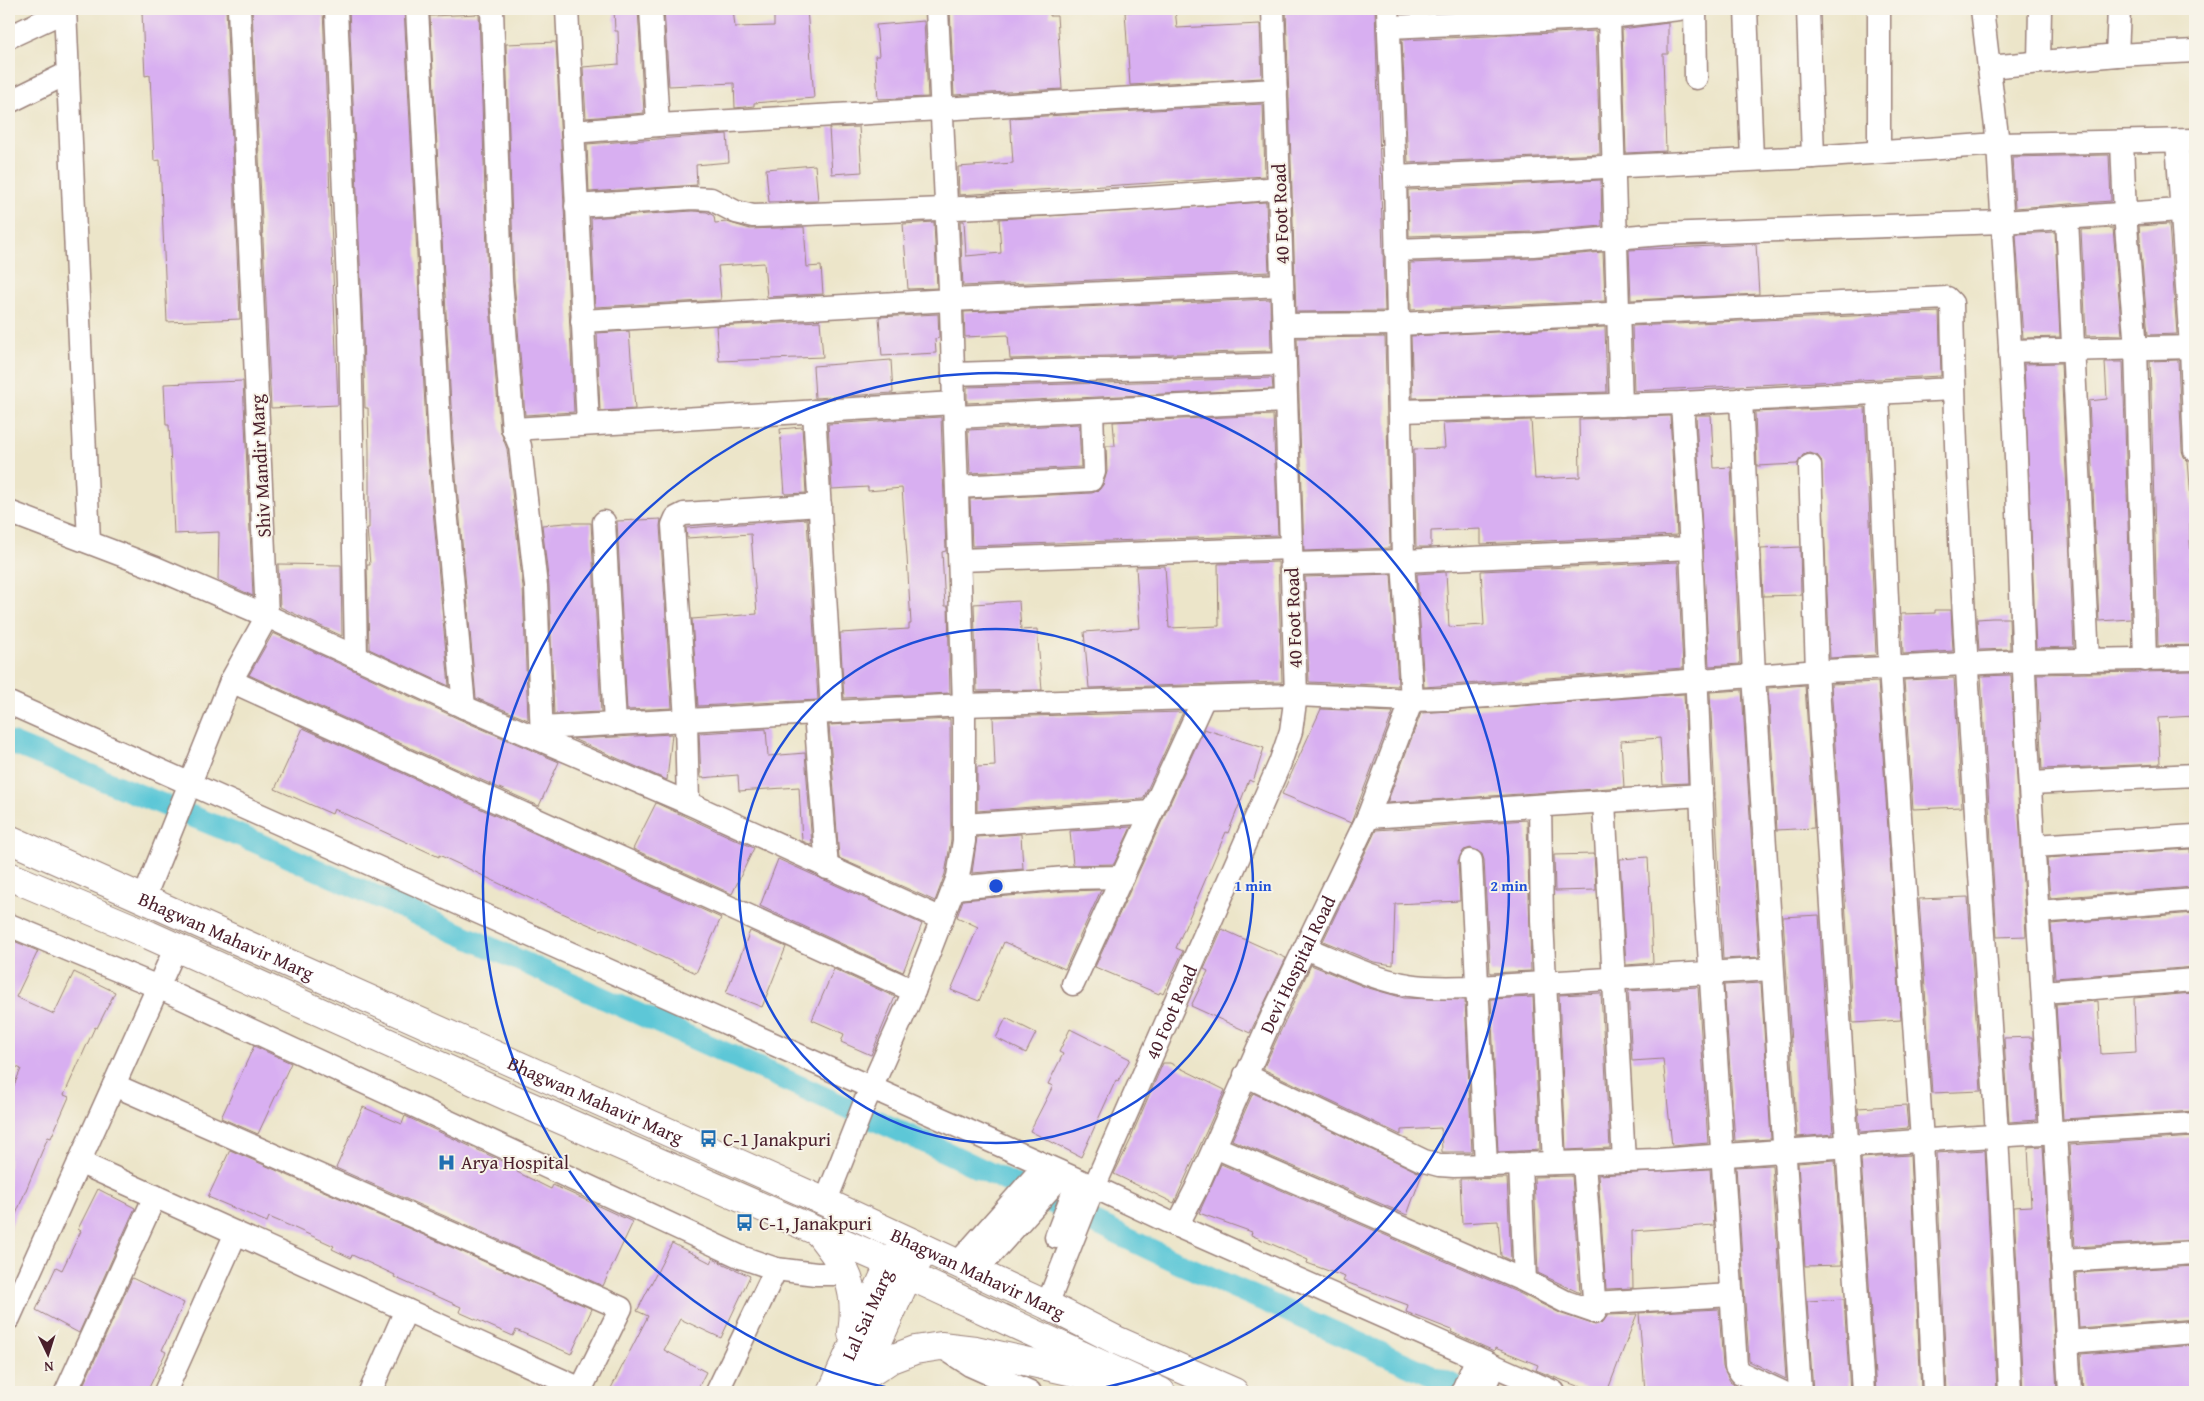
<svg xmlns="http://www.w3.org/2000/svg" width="2204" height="1401" viewBox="0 0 2204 1401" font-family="'Gentium Book Plus',serif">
<rect width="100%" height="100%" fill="#f7f3e8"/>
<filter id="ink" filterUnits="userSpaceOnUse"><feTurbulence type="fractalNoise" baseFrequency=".02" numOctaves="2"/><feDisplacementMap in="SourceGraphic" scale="10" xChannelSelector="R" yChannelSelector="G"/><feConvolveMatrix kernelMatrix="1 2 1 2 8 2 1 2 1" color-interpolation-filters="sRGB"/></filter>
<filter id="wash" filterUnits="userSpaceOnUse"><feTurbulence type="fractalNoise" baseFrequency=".0096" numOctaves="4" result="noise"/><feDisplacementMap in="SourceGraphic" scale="20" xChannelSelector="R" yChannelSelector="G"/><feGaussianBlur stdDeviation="1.12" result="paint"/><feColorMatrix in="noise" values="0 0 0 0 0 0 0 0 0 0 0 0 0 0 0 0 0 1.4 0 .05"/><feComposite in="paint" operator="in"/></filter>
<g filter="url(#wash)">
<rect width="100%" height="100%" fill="#ece5c9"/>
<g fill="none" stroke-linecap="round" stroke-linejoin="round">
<polyline stroke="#5dc7d7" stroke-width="22" points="9,742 253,841 935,1147 1181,1264 1469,1392"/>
</g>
<g id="blocks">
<g fill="#d8aff1">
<polygon points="226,9 240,319 167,322 160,160 154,161 150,75 145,76 142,13"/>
<polygon points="252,9 323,9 338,405 271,408"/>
<polygon points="349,9 404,9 427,444 449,686 369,649 367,565 370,565 367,528 369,528 369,451 368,408 365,408 363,330"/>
<polygon points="614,9 638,9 644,113 586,118 583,67 619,64 618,31 615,31"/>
<polygon points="664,9 733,9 735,27 774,26 774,9 807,9 814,98 754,103 754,106 735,108 734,83 669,86"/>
<polygon points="950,9 1050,9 1050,16 1057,16 1062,89 954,95"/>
<polygon points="1156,9 1175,9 1177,28 1260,24 1262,78 1130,85 1125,12 1156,10"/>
<polygon points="1286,9 1375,9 1385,311 1296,312"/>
<polygon points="1401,9 1501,9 1401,13"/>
<polygon points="479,14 488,281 500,430 507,449 523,587 528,720 476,698 453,442 430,16"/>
<polygon points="924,21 928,97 878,99 875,56 879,56 876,25"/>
<polygon points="1668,23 1668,54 1663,54 1666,151 1626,153 1622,29"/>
<polygon points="1596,31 1600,154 1408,163 1402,40"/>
<polygon points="556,42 574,412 525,415 514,279 506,44"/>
<polygon points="1263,104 1265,176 959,195 958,167 1013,163 1010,118"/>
<polygon points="859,127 862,172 832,174 829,128"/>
<polygon points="727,134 729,162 696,165 697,185 589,192 587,144"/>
<polygon points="2109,155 2111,201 2015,208 2012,157"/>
<polygon points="815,165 818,201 769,202 766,169"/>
<polygon points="1601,180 1602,226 1532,232 1409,236 1408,190"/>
<polygon points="1266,202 1269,272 963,286 960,221 964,221 966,256 1001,253 999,219"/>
<polygon points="692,211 707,212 714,216 715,223 727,222 750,229 804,227 807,267 821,266 823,294 767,297 764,263 718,266 721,300 595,307 591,218"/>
<polygon points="934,222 937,288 908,289 903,224"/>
<polygon points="2169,224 2177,334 2148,335 2139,226"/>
<polygon points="2113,228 2122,335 2086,336 2081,230"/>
<polygon points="2055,232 2060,337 2023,338 2016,234"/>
<polygon points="1756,244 1759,294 1631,300 1629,250"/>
<polygon points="1603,252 1605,301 1411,310 1410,263 1534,258"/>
<polygon points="1270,299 1271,351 1010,359 1008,335 965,337 964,312"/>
<polygon points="1939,312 1941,376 1634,391 1632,326"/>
<polygon points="938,314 939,338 935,339 936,353 882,356 879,317"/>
<polygon points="820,321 823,357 719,361 716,326"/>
<polygon points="1605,327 1607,392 1413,398 1411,336"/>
<polygon points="629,331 635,409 600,411 597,333"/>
<polygon points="1385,337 1390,548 1304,551 1297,338"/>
<polygon points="891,360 893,393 815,398 813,366"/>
<polygon points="2178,360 2182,451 2184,457 2188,461 2193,523 2190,523 2190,540 2195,609 2192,609 2194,645 2158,646 2150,361"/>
<polygon points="2105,362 2123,362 2131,619 2099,621 2089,401 2107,399"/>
<polygon points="2061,363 2074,647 2036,648 2024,364"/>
<polygon points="1272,378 1273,389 967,403 967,387"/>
<polygon points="243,381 253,596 218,580 219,532 174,534 169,425 166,425 164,384"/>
<polygon points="1865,407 1876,655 1830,658 1821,460 1817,455 1809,453 1803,455 1797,464 1757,466 1755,412"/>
<polygon points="1273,415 1278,535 972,546 970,499 1092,493 1099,490 1103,485 1107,472 1106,446 1115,446 1113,422"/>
<polygon points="1696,415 1711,415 1714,468 1731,467 1740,664 1709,666"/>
<polygon points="1670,416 1677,535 1481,544 1481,529 1431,531 1431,547 1416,547 1414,449 1445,448 1443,423 1531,420 1535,479 1580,477 1579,419"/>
<polygon points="941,417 946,551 942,552 945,606 948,606 950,693 844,698 840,633 909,629 909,624 911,624 907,557 902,488 868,491 868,487 832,489 828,424"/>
<polygon points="1079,424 1081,467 970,473 968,430"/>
<polygon points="802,427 806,493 785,494 780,429"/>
<polygon points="661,519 660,526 672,708 627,710 617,521"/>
<polygon points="807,519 818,700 698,706 692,619 757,614 751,534 687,538 686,528"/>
<polygon points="566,523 591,523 601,712 554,714 549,585 542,525"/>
<polygon points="1800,547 1801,595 1763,596 1761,549"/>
<polygon points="1278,562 1282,682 1089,688 1084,632 1140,628 1136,567 1165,566 1169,628 1219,626 1218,564"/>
<polygon points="1678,562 1683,668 1424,687 1417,574 1446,572 1449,627 1484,625 1481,571"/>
<polygon points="278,564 341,565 342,636 280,607"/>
<polygon points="1391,574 1398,686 1309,682 1305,577"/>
<polygon points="1019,601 1021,630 1037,629 1042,690 977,691 974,604"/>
<polygon points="1935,610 1951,610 1953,651 1903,654 1901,614 1935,613"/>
<polygon points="1992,618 2009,618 2010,649 1979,650 1977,619"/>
<polygon points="273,633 459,719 559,762 539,806 249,675"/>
<polygon points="2193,671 2195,716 2158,718 2160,764 2042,769 2037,674"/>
<polygon points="2011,675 2026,936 1997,937 1981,676"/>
<polygon points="1954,678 1962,807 1913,809 1904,680"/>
<polygon points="1878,682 1901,1020 1853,1023 1831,684"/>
<polygon points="1805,685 1814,828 1777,830 1768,688"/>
<polygon points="1742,690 1759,957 1723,959 1710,692"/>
<polygon points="1684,694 1688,783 1663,784 1660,738 1621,741 1624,787 1387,803 1421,713"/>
<polygon points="1321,709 1393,712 1351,823 1282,794"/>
<polygon points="1183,712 1143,799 977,811 977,767 995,766 993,717"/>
<polygon points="950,719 951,840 945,874 935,901 839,858 829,725"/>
<polygon points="303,728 721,918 696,973 602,929 601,930 546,906 469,869 439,855 439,857 334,809 332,814 275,789"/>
<polygon points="766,729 768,756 805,753 812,845 802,841 799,787 739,791 738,775 701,778 699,733"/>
<polygon points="1204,729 1264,748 1253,782 1249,780 1228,833 1226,832 1176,948 1183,951 1163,994 1160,992 1159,994 1095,967"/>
<polygon points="672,734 667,780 573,739 616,737"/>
<polygon points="656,803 754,848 732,894 633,849"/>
<polygon points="1527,820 1531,971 1490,973 1484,860 1482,854 1471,848 1464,850 1458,861 1460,901 1395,904 1393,965 1374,962 1323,941 1376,830"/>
<polygon points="1131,827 1114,864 1073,865 1070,831"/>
<polygon points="1021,834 1023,869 972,873 977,837"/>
<polygon points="2190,849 2193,887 2050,898 2047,858"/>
<polygon points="1594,854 1596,890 1555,891 1554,855"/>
<polygon points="1648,857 1653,963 1626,965 1620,859"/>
<polygon points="778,859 922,924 903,972 760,906"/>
<polygon points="1101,890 1065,969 1004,942 979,1001 951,990 978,927 957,917 963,900 1066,891"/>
<polygon points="1968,897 1981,1091 1932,1093 1919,899"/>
<polygon points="2195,913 2195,967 2055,978 2051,924"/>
<polygon points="1819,915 1833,1134 1797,1137 1783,917"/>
<polygon points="1222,929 1286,958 1250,1033 1191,1006 1208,971 1204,969"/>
<polygon points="750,931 786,947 762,1007 726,993"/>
<polygon points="9,939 38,951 16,997 54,1014 74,972 115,992 97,1028 95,1027 64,1095 69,1097 51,1138 48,1137 9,1231 9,1097 21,1069 9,1063"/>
<polygon points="1311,965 1365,987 1404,998 1465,1000 1472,1152 1442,1152 1441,1128 1401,1130 1401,1135 1263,1069"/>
<polygon points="834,969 895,997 871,1055 841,1042 844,1034 812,1020"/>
<polygon points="1761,983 1771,1139 1735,1141 1724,985"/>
<polygon points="1698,987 1708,1143 1672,1146 1663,1059 1632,1061 1628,991"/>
<polygon points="1601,993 1610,1148 1566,1150 1559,995"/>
<polygon points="2193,993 2195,1111 2063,1119 2056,1004 2098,1001 2101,1054 2136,1052 2134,998"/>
<polygon points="1533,997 1540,1150 1498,1152 1491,999"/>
<polygon points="1006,1018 1036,1033 1026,1053 996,1038"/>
<polygon points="1070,1029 1130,1059 1118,1081 1116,1080 1081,1157 1030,1131 1053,1086 1048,1084 1063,1054 1059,1052"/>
<polygon points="2032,1037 2037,1120 2009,1122 2004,1038"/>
<polygon points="254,1046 291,1063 258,1134 221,1118"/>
<polygon points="1163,1063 1170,1063 1225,1090 1174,1203 1114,1174 1132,1137 1131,1137"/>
<polygon points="1253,1093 1422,1174 1407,1215 1232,1140"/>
<polygon points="1906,1105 1908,1128 1860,1132 1858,1108"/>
<polygon points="363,1107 402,1124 405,1116 519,1169 517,1172 551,1189 553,1185 633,1222 603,1286 336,1168"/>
<polygon points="2195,1137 2195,1240 2075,1247 2069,1145"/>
<polygon points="2043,1146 2057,1392 2023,1392 2014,1207 2031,1206 2028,1147"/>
<polygon points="230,1150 592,1309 571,1354 516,1330 513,1336 459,1312 461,1307 394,1277 395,1275 352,1255 351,1258 332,1249 334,1246 290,1226 269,1217 267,1222 208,1197"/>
<polygon points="1985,1150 1997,1392 1947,1392 1936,1153"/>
<polygon points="1910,1155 1921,1392 1876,1392 1861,1158"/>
<polygon points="1835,1160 1842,1265 1805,1266 1798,1163"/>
<polygon points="1221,1164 1519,1293 1562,1314 1595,1325 1603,1322 1608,1315 1637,1314 1607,1392 1593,1392 1551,1376 1536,1370 1538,1365 1495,1348 1494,1351 1451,1332 1452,1330 1406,1312 1408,1305 1343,1281 1345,1277 1307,1263 1308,1260 1251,1235 1252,1232 1199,1213"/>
<polygon points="1772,1165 1786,1379 1749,1361 1736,1167"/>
<polygon points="1710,1169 1714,1225 1632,1231 1633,1288 1606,1289 1598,1175"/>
<polygon points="1572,1176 1580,1293 1538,1273 1534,1177"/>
<polygon points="1507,1178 1511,1261 1501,1256 1498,1221 1462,1223 1460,1179"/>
<polygon points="98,1189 135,1208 79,1333 36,1310 56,1267 62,1270 81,1231 78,1229"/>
<polygon points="672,1243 711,1263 713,1259 750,1276 721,1338 680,1319 664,1350 706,1372 696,1392 609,1392 648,1316 637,1311"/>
<polygon points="2195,1266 2195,1319 2079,1328 2076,1273"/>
<polygon points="132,1278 184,1303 162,1350 166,1352 147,1392 80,1392"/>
<polygon points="1844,1299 1850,1392 1813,1392 1807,1301"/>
<polygon points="1719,1309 1723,1367 1730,1381 1737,1386 1738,1392 1645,1392 1639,1313"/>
<polygon points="2195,1345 2195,1392 2083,1392 2081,1354"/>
</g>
</g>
</g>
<g filter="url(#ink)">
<use href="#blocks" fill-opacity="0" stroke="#9b827a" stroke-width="1"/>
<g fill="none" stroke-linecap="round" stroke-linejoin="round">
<defs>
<g id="minor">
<polyline points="65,9 89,542"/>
<polyline points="336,9 350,330 356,657"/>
<polyline points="417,9 440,443 464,707"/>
<polyline points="492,9 501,280 513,429 520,446 536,586 542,739"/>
<polyline points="567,9 588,424"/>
<polyline points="651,9 658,125"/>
<polyline points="1695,9 1696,78"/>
<polyline points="1746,9 1752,159"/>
<polyline points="1808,9 1813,157"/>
<polyline points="1982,9 1998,144 2015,432 2026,723 2051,1132"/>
<polyline points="1609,17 1621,405"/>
<polyline points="1389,27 1609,17 1679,9"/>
<polyline points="9,37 65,11"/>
<polyline points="2117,55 2119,9"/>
<polyline points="2039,62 2040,9"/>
<polyline points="1989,67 2117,55 2195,51"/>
<polyline points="9,102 68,73"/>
<polyline points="573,132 658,125 1276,90"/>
<polyline points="2177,141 2191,347 2195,450"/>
<polyline points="2122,142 2125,214 2136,348 2145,660"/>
<polyline points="1879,152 1879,9"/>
<polyline points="1395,177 1813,157 1998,144 2195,140"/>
<path d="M 576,206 L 692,198 L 711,199 L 736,212 L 753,216 C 929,210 1104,203 1279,188"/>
<polyline points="2067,218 2088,660"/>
<polyline points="1396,250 1533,245 1662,234 2002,222 2195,209"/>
<polyline points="582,321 950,300 1282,285"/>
<path d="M 1284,325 L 1398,324 L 1947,298 L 1952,303 C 1957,581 1980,858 1997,1135 C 2002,1221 2006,1306 2010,1392"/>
<polyline points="2010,351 2195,347"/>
<polyline points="953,374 1285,364"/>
<polyline points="1878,394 1890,668 1922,1141 1934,1392"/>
<polyline points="1741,399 1754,675 1800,1392"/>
<polyline points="1682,403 1691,548 1705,887 1736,1366 1741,1373 1782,1392"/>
<polyline points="814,411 832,712"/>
<polyline points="1401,411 1682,403 1953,389"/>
<polyline points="955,417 1286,401"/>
<polyline points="513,429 954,403"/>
<polyline points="1810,466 1817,671 1863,1392"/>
<polyline points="957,487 1091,480 1094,472 1092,411"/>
<polyline points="9,512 156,568 267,616 464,707 688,803 942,919"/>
<polyline points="604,522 615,724"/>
<polyline points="960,560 1291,548"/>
<polyline points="1292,564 1403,561 1691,548"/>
<polyline points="231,681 914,991"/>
<polyline points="9,703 1094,1187 1177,1226 1554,1392"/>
<polyline points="815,713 827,868"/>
<polyline points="541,728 964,705 1296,695 1412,700 1447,699 1806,672 2024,661 2195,658"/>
<polyline points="2031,783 2195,775"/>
<polyline points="1604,802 1624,1161"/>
<polyline points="688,803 686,720 673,525 676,518 684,514 820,505"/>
<polyline points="1540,806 1542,920 1554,1163"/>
<polyline points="1368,817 1701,795"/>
<polyline points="964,825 1152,812"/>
<polyline points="2034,846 2195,836"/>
<polyline points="1471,861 1486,1165"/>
<polyline points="954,888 1065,878 1123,877"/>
<polyline points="144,898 231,681 267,616 239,9"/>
<polyline points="2038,912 2195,900"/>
<polyline points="9,925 158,987 741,1257 776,1269 816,1274 848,1274"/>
<path d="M 1305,948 C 1338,961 1374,980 1409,985 C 1432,989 1456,987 1478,987 L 1772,969"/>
<polyline points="1073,984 1204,698"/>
<polyline points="2043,992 2195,980"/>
<polyline points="1245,1075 1424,1161 1439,1165 1454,1166 1659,1160 1944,1139 2195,1124"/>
<polyline points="2055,1132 2070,1392"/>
<polyline points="1215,1147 1525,1281 1566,1302 1595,1312"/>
<polyline points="79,1162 581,1389 621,1308 114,1085"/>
<polyline points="1584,1163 1595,1312"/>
<polyline points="1520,1164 1525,1281"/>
<polyline points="825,1203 865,1102 914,991 958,877 964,841 964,705 951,310 937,9"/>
<path id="s1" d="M 1177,1226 L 1196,1189 L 1274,1012 L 1368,817 L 1412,700 L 1403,561 L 1395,177 L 1388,9"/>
<polyline points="1056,1237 1078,1180"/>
<polyline points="2062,1261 2195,1253"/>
<polyline points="957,1264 1045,1165"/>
<polyline points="975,1272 1063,1174"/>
<polyline points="1593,1303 1732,1295"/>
<path id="s2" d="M 1047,1305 L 1088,1201 L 1280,763 L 1291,731 L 1296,695 L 1273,9"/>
<polyline points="9,1318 176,947"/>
<polyline points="2067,1342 2195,1332"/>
<polyline points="941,1346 970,1365 1030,1392"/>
<polyline points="66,1392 155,1196"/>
<polyline points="165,1392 236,1233"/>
<polyline points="370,1392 406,1310"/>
<polyline points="717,1392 776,1269"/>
<polyline points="1462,1392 1477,1358"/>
<polyline points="1482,1392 1494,1366"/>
</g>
<g id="tertiary">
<path d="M 818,1232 C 846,1268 859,1286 852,1333"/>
<path id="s3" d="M 832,1392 L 890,1263 L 906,1244"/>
<polyline points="855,1392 908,1275 926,1249"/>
</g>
<g id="primary">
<path id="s4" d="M 9,839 L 812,1196 L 1047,1305 L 1116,1340 L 1234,1392"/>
<polyline points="9,876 149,935 509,1097 890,1263 908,1275 1161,1392"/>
<polyline points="862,1378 891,1359 915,1350 941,1346 975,1350 1105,1379"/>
</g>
</defs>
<use href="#minor" stroke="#9b827a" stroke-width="25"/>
<use href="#tertiary" stroke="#9b827a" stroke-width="30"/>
<use href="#primary" stroke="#9b827a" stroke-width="30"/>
<use href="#minor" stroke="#fff" stroke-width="22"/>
<use href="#tertiary" stroke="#fff" stroke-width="28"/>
<use href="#primary" stroke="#fff" stroke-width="28"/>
</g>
</g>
<g fill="none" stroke="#1d4ed8" stroke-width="2.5">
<circle cx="996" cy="886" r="257"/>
<path d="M911 1392A513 513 0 1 1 1081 1392"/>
</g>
<defs>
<symbol id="bus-bare" viewBox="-9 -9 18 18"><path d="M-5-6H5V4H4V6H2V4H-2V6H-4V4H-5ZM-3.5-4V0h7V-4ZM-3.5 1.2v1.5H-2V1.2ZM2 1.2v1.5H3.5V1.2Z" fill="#1f6fb2" stroke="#f7f3e8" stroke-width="2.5" paint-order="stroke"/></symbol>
<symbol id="hospital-bare" viewBox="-9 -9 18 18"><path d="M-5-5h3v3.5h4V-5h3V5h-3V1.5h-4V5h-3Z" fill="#1f6fb2" stroke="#f7f3e8" stroke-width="2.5" paint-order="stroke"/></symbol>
</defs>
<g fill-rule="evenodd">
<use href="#bus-bare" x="696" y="1126" width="25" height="25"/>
<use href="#hospital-bare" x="434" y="1150" width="25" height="25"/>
<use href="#bus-bare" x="732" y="1210" width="25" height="25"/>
</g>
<g text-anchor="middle" stroke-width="4" stroke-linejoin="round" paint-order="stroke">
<g font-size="19" fill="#4a1f2b" stroke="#f7f3e8">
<text transform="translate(1280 214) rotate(-92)" y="7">40 Foot Road</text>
<text transform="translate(260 466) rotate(-93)" y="7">Shiv Mandir Marg</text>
<text transform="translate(1293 618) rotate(-92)" y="7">40 Foot Road</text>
<text dy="7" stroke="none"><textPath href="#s4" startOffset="238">Bhagwan Mahavir Marg</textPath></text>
<text dy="7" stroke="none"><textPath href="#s1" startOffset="288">Devi Hospital Road</textPath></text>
<text dy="7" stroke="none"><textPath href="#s2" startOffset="318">40 Foot Road</textPath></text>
<text dy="7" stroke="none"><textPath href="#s4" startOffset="642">Bhagwan Mahavir Marg</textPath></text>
<text dy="7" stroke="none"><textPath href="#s4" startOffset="1062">Bhagwan Mahavir Marg</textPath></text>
<text dy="7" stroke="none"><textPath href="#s3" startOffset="85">Lal Sai Marg</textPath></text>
</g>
<g font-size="19" fill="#4a1f2b" stroke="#f7f3e8" text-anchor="start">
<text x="723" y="1146">C-1 Janakpuri</text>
<text x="461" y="1169">Arya Hospital</text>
<text x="759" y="1230">C-1, Janakpuri</text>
</g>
</g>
<circle cx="996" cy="886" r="8" fill="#1d4ed8" stroke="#f7f3e8" stroke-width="2.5"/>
<g font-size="15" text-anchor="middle" font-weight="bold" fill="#1d4ed8" stroke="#f7f3e8" stroke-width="4" stroke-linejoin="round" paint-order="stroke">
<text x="1253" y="891">1 min</text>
<text x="1509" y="891">2 min</text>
</g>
<rect width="2204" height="1401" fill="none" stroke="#f7f3e8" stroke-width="30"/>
<g transform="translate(48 1354) rotate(176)" stroke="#f7f3e8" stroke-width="4" paint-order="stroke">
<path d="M0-4L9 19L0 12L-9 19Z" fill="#4a1f2b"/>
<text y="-8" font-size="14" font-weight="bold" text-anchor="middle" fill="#4a1f2b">N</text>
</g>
</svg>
